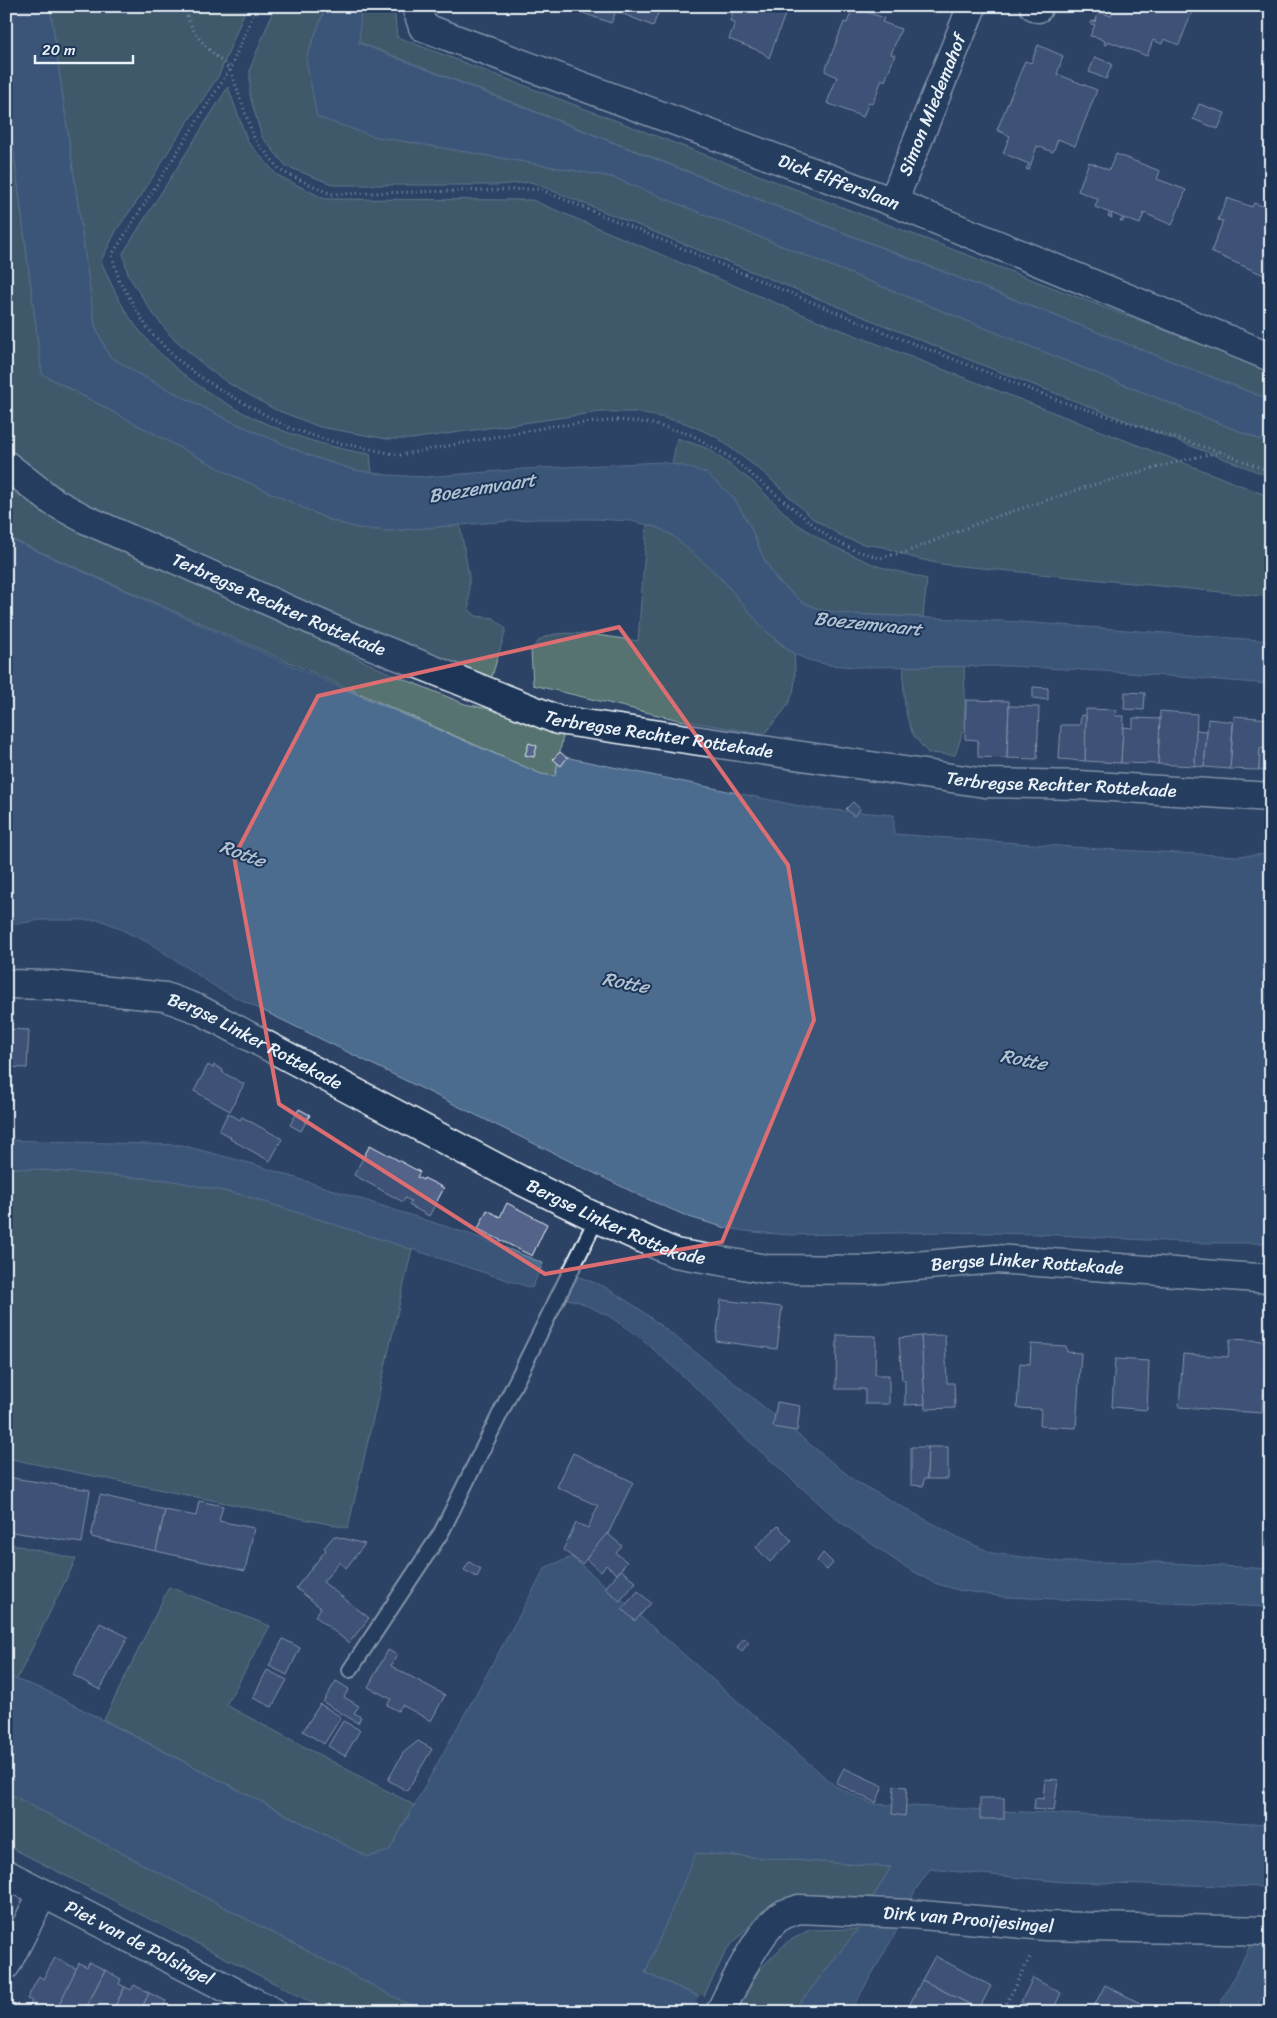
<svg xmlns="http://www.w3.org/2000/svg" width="1277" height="2018" viewBox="0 0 1277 2018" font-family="Sriracha,sans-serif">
<rect width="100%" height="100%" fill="#2d4366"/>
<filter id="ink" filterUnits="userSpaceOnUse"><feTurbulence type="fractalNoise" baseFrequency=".02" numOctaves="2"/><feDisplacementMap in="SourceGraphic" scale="10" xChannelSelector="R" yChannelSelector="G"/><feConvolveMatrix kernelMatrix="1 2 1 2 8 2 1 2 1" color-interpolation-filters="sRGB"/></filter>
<g filter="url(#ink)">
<g fill="#577371" stroke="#a0b2b4">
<path d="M 50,6 L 247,6 L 219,75 L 173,144 L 141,196 L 117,229 L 101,261 C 109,279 117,298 128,315 C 179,391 281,441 370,454 L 372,473 L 354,470 L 308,455 L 228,420 L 140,375 L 109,356 L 95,326 Z"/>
<polygon points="275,6 326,6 306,59 373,136 612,177 1271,444 1271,477 977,363 531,182 498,185 334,185 286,166 262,137 250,96 250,69"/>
<polygon points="361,6 394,6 397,37 1271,371 1271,398 1260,396 358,42"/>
<polygon points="228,87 248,142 277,175 325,199 532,200 816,320 1271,497 1271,597 940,564 911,557 884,547 863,544 843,537 812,518 764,473 715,436 685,423 655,416 633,412 600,412 411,439 387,439 320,427 274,409 228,383 206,367 171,336 151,311 128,275 123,253"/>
<polygon points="6,90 42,374 230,474 330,520 358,528 389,531 460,525 469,577 469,610 476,616 494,618 506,629 490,683 135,535 44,483 6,452"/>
<polygon points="677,438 709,449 754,483 794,522 830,545 877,566 927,579 923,617 849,614 821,610 802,602 777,580 764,559 749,524 683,466 672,464"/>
<polygon points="6,489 149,558 307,629 327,644 389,673 465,704 504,712 566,720 555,777 541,774 9,538 6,537"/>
<path d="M 647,524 C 692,536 732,593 762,626 C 771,637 783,646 794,654 C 798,698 791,703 764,734 L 679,720 L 533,685 L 531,650 C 535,645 539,639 545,637 C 566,628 615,638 638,641 Z"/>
<path d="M 904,666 L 964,666 C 965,699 968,723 955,755 L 928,753 C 923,747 917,740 913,734 C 903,713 903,688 904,666 Z"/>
<polygon points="6,1167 169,1180 243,1195 412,1249 348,1528 6,1458"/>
<polygon points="6,1543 76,1559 16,1681 6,1676"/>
<polygon points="169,1587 270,1626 226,1705 414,1805 389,1851 368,1857 104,1720"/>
<polygon points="6,1792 423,2012 330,2012 6,1845"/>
<polygon points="695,1853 891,1867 873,1897 801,1897 763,1912 727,1949 703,1998 645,1973"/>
<polygon points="858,1929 793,2012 737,2012 759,1970 786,1943 809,1930"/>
</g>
<g fill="#4b6c8e" stroke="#8aa1b8">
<polygon points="50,6 95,326 109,356 140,375 228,420 308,455 354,470 388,475 425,477 524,469 661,462 683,466 706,473 734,498 749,524 764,559 777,580 802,602 821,610 849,614 1021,622 1271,641 1271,684 1102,671 1009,666 854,667 829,665 808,660 794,654 763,628 720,577 672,535 656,527 632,521 594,519 535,519 389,531 358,528 330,520 230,474 42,374 6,90 6,7"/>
<polygon points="326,6 361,6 359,43 1260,396 1271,398 1271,444 612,177 373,136 317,117 306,59"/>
<polygon points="6,537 299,669 541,774 555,776 560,756 809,808 894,815 894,834 1100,849 1236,856 1271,854 1271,1243 1200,1243 1038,1234 947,1232 790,1235 753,1232 726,1228 689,1217 645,1198 219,989 151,944 120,929 101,920 40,920 6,926"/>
<polygon points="6,1140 181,1145 253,1164 481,1238 543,1263 532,1288 243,1195 169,1180 6,1167"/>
<polygon points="567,1272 605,1287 638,1308 717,1369 855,1481 961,1539 992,1553 1062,1562 1156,1562 1271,1569 1271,1607 1004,1597 958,1590 934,1583 902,1565 839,1521 740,1433 704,1395 642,1339 609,1316 579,1302 557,1296"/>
<polygon points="572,1557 835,1786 873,1804 1271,1825 1271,1887 1063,1882 930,1869 915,1891 895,1934 850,2012 793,2012 858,1929 873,1897 891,1867 696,1853 645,1973 734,2012 423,2012 6,1792 6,1676 43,1689 368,1857 389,1851 546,1567"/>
<polygon points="1271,1905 1271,1979 1254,2012 1216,2012"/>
</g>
<polygon fill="#2d4366" points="700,1994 735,2009 736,2012 691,2012"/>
<g fill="#53638a" stroke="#e8f1f8">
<polygon points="586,6 661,6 653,26 616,11 611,23 583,13"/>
<polygon points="735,6 788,6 769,58 762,52 729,39 735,23 730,21"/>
<polygon points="1114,6 1185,6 1193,9 1179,45 1164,39 1162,44 1153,40 1147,56 1108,41 1106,45 1104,44 1105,41 1100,39 1100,38 1090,36 1095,25 1091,24 1092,21 1095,22 1099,12 1111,16"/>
<polygon points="853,7 884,18 882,22 901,29 891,54 895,55 885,81 882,79 873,103 869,102 863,117 827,103 837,77 825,71 844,22 847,23"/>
<polygon points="1038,45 1063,56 1057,74 1097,90 1075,146 1058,139 1053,152 1037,146 1029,170 1026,169 1029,164 1003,153 1010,136 997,130 1025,61 1031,63"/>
<polygon points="1095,57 1112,64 1106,79 1089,72"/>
<polygon points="1199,104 1225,113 1218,129 1193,119"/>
<polygon points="1116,154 1160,171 1157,179 1186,190 1172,225 1144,213 1140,224 1124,218 1123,222 1120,221 1123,218 1111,213 1112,218 1108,216 1110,213 1095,207 1098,199 1078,191 1089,162 1109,170"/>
<polygon points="1227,198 1252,207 1254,203 1271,209 1271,278 1211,252 1223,221 1218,220"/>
<polygon points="1033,687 1048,688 1048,700 1033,698"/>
<polygon points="1125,692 1145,693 1144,710 1124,709"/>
<polygon points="966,700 1009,701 1007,758 978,757 978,740 965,739"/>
<polygon points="1009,706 1039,707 1037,759 1007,758"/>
<polygon points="1086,709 1116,710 1115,716 1124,716 1121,763 1085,761"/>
<polygon points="1160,711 1197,714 1195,766 1158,764"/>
<polygon points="1081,715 1086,716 1085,761 1059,759 1061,725 1080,725"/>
<polygon points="1234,716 1269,719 1267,749 1260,748 1259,770 1230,769"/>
<polygon points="1133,718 1160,719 1158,764 1121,763 1123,727 1133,728"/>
<polygon points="1208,719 1233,722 1230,769 1204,767"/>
<polygon points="1269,719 1271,719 1271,765 1266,765"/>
<polygon points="1196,730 1207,731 1204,767 1195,766"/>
<polygon points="529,743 537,746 534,757 525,755"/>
<polygon points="1260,748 1267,749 1266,771 1259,770"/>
<polygon points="560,752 567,758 561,766 553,759"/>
<polygon points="853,802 860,809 854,816 846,809"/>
<polygon points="6,1029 29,1030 27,1068 6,1067"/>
<polygon points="208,1065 213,1068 214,1065 223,1070 222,1072 244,1084 230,1111 194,1091"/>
<polygon points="299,1109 310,1115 301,1131 290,1125"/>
<polygon points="228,1113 240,1120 242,1117 282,1139 270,1161 230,1139 231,1137 219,1131"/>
<polygon points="370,1145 420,1172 417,1177 423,1180 424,1178 444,1188 429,1216 409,1205 411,1201 405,1198 403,1202 354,1175"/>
<polygon points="507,1203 547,1224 532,1256 478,1229 487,1210 500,1217"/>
<polygon points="721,1300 782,1307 777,1349 716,1341"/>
<polygon points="837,1335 876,1336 875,1375 889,1375 889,1404 865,1404 865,1389 836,1389"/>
<polygon points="945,1335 947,1383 954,1383 955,1408 925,1409 921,1336"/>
<polygon points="921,1336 925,1404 905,1405 905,1380 902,1380 899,1338"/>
<polygon points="1230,1339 1267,1341 1262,1413 1179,1407 1183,1354 1228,1357"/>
<polygon points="1031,1344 1066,1346 1067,1352 1081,1353 1076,1428 1040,1426 1041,1409 1017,1408 1020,1363 1030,1364"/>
<polygon points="1115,1359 1149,1361 1147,1410 1112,1407"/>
<polygon points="777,1402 800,1406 797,1431 773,1427"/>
<polygon points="911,1447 928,1447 927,1479 924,1479 923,1486 911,1485"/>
<polygon points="928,1447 948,1447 948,1479 927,1479"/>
<polygon points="573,1453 633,1482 608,1534 582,1564 563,1550 576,1523 588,1528 598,1506 557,1487"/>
<polygon points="6,1477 90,1490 82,1543 6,1531"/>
<polygon points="100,1495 165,1510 156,1551 91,1537"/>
<polygon points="199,1501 223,1506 219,1521 254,1528 245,1571 156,1551 165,1510 196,1516"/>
<polygon points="778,1526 792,1541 770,1562 756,1547"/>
<polygon points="607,1533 622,1546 616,1553 627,1562 617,1574 606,1565 601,1572 586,1559"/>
<polygon points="334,1536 365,1544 346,1568 339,1562 323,1582 369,1618 349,1643 315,1616 321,1608 296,1588 326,1550 324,1548"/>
<polygon points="1267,1539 1271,1539 1271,1568 1264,1568"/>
<polygon points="823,1553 833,1563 827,1570 817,1561"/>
<polygon points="469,1562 481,1569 477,1577 464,1570"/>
<polygon points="621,1570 636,1582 620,1601 605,1588"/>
<polygon points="638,1591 651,1603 635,1621 622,1609"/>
<polygon points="100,1623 128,1637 100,1690 73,1675"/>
<polygon points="744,1638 749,1642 742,1651 737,1647"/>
<polygon points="283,1639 300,1648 287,1675 269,1666"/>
<polygon points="388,1650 397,1655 391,1666 445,1695 431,1721 402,1705 398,1711 387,1705 391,1699 368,1687"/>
<polygon points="267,1670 287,1680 272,1707 253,1698"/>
<polygon points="336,1681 349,1689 344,1697 359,1706 354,1713 361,1717 358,1723 323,1702"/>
<polygon points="320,1704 341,1717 324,1744 303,1731"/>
<polygon points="343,1721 360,1730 345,1756 328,1746"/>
<polygon points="418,1741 432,1749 407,1791 388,1780 403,1753"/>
<polygon points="844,1768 883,1786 876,1803 836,1783"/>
<polygon points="1045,1779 1058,1780 1054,1811 1034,1809 1035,1798 1043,1799"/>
<polygon points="894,1786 907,1787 905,1816 892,1814"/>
<rect x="980" y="1798" width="24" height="21"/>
<polygon points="935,1956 991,1986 979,2009 922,1980"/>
<polygon points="55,1958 77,1969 57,2012 44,2012 30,2005 32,2001 27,1999 39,1976 43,1979"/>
<polygon points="89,1962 105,1970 84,2012 56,2011 79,1963 87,1967"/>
<polygon points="105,1970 121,1979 119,1984 125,1987 112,2012 84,2012"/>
<polygon points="1033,1978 1061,1993 1052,2012 1040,2012 1021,2002"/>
<polygon points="922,1980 979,2009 978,2012 926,2012 910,2004"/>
<polygon points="134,1985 149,1993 140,2012 112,2012 125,1987 131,1990"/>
<polygon points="1105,1985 1157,2012 1097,2012 1092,2010"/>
<polygon points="149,1993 166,2001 163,2007 169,2010 168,2012 140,2012"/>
<polygon points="910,2004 926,2012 906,2012"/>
</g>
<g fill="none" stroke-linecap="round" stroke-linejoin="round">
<defs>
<polyline id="service" points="350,1670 441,1533 597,1218"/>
<g id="minor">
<path id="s1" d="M 416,6 L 423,27 L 893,202 L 1271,357"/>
<polyline points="1034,6 1038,8 1039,6"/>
<path id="s2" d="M 893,202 L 972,6"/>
<path id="s3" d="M 6,465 L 52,501 L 85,519 L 334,630 L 558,720 L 985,783 L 1079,785 L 1271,797"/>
<path id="s4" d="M 6,984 L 51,985 L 165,997 L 198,1009 L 524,1182 L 597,1218 L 675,1253 L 766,1269 L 870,1270 L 996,1259 L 1271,1279"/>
<polyline points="6,1965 43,1893"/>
<path id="s5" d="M 720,2012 C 733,1987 760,1926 784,1914 C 789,1912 794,1911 799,1909 L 910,1914 L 1046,1926 L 1271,1931"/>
</g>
<g id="tertiary">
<path id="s6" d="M 6,1874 L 273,2012"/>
</g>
</defs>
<use href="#service" stroke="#e8f1f8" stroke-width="18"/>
<use href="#minor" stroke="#e8f1f8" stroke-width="31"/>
<use href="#tertiary" stroke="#e8f1f8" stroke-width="31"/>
<g stroke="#e8f1f8" stroke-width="3" stroke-dasharray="1 4" stroke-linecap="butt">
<path d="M 186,6 C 187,33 212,52 230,69 L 112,255 L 119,280 L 148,329 L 173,356 L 199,376 L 226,393 L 289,428 L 330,441 L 400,455 L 553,426 L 619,420 L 649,423 L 692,435 L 731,458 L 831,539 L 854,550 L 880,558 L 906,552 L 989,519 L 1093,485 L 1184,460 L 1220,452 L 1271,472"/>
<polyline points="257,6 230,69 254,138 281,171 331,194 539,189 889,334 1063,402 1220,452"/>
<polyline points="1002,2012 1031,1955"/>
</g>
<use href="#service" stroke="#1d3557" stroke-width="14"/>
<use href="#minor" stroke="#1d3557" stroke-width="28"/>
<use href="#tertiary" stroke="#1d3557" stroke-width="28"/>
</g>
</g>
<path d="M0 0H1277V2018H0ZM 619,627 L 788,865 L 814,1020 L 722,1242 L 545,1274 L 279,1104 L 234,857 L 318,696 Z" fill="#2d4366" fill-opacity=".55" fill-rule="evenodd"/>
<path fill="none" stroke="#dc6e71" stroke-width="4" stroke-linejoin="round" d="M 619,627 L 788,865 L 814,1020 L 722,1242 L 545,1274 L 279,1104 L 234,857 L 318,696 Z"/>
<g text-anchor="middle" stroke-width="4" stroke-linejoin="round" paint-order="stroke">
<g font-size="18" fill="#e8f1f8" stroke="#1d3557">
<text dy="6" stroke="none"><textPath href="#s2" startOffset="105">Simon Miedemahof</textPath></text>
<text dy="6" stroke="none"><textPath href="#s1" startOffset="466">Dick Elfferslaan</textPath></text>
<text dy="6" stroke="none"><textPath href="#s3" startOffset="308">Terbregse Rechter Rottekade</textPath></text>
<text dy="6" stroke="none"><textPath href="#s3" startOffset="712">Terbregse Rechter Rottekade</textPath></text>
<text dy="6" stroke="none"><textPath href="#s3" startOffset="1118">Terbregse Rechter Rottekade</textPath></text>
<text dy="6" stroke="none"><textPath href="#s4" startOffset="260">Bergse Linker Rottekade</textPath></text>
<text dy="6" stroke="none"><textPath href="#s4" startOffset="665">Bergse Linker Rottekade</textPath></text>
<text dy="6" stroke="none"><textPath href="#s4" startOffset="1085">Bergse Linker Rottekade</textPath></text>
<text dy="6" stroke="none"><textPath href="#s5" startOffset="304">Dirk van Prooijesingel</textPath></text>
<text dy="6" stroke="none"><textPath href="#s6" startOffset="150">Piet van de Polsingel</textPath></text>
</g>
<g font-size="19" font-style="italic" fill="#b1c2d3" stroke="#1d3557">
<text transform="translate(482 487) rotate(-9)" y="7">Boezemvaart</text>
<text transform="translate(868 623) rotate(6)" y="7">Boezemvaart</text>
<text transform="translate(243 853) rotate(20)" y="7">Rotte</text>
<text transform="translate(626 982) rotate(11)" y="7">Rotte</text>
<text transform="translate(1024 1059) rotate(11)" y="7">Rotte</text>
</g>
</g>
<rect width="1277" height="2018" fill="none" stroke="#1d3557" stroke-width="25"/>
<rect x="12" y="12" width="1252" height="1993" fill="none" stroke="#e8f1f8" stroke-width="2" filter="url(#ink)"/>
<path d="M35 55v8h98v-8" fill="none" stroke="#e8f1f8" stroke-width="2.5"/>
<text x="42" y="55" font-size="15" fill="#e8f1f8" stroke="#1d3557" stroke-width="4" paint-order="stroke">20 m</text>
</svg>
